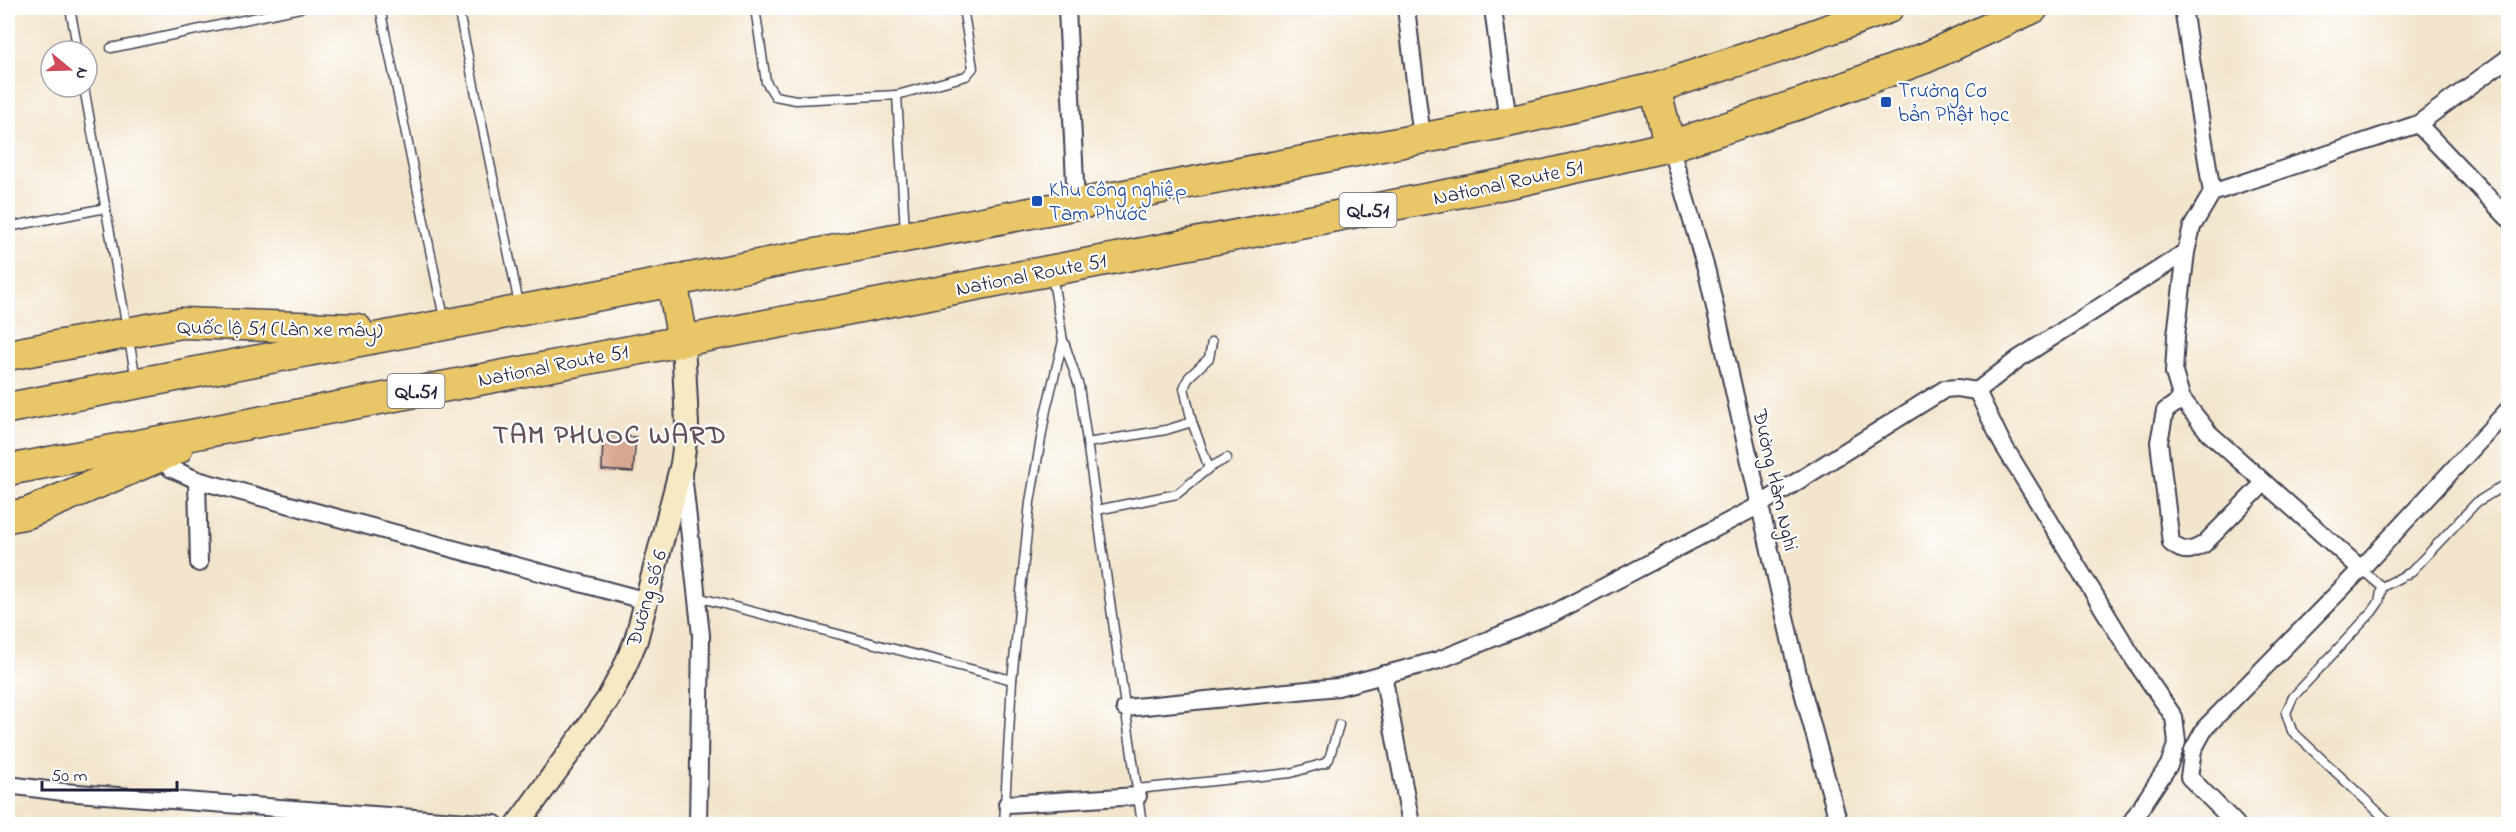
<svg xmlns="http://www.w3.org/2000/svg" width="2516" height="832" viewBox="0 0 2516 832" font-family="'Indie Flower',sans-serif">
<rect width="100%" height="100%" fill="#fff"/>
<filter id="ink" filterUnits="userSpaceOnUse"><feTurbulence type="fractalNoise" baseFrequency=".0167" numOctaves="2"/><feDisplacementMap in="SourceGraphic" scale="12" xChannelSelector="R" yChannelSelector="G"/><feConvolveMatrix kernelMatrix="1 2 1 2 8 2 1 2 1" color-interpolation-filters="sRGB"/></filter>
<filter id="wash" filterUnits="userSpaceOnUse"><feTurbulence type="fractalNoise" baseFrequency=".008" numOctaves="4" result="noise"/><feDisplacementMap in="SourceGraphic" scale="24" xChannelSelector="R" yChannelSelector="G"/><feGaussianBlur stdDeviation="1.35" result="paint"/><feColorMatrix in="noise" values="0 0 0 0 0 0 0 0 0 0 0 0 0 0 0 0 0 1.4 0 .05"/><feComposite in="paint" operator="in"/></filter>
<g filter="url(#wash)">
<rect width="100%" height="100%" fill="#f3e5cc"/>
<g id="blocks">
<polygon fill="#d8a792" points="603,435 636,437 633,472 602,470"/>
</g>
</g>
<g filter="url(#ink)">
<use href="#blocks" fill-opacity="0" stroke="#413f51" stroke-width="1.5"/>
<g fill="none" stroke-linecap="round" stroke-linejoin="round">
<defs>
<g id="lane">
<polyline points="70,8 78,51"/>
<polyline points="380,8 444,318"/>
<polyline points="458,8 519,304"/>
<polyline points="755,8 766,82 775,96 796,100 897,95"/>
<polyline points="111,48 300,8"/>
<polyline points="84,87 136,379"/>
<polyline points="8,227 106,208"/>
<polyline points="905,231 897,95 966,76 973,68 963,8"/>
<polyline points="1064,342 1079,386 1142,824"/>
<polyline points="1192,422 1184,388 1189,377 1209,358 1212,342"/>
<polyline points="1087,443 1166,430 1192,422 1209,468"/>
<polyline points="1097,510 1177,494 1209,468 1227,458"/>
<polyline points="2361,569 2382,587 2411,572 2477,502 2508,483"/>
<polyline points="2382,587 2379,602 2372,612 2293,697 2286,713 2292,731 2391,824"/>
<polyline points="697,597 1012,680"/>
<polyline points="1137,789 1291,773 1325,763 1329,759 1339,725"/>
<polyline points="1004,824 1012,680 1030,502 1046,410 1063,341 1052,274"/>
</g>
<g id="street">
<polyline points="1067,8 1076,205"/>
<polyline points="1406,8 1422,138"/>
<polyline points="1493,8 1508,122"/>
<polyline points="2183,8 2212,193"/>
<polyline points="2418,124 2508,218"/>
<polyline points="1670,146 1707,272 1798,674 1839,824"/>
<path d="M 2182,399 L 2165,411 L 2159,442 L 2171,543 C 2183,553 2191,552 2204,544 L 2264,483"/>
<polyline points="156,451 170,468 197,480 647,601"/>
<polyline points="683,474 701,635 698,824"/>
<polyline points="197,480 199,563"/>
<polyline points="2361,569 2209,433 2182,399 2174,373 2176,336 2186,252 2192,227 2212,193 2418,124 2508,58"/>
<polyline points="1383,674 1411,824"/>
<polyline points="1125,708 1338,687 1439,660 1554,613 1758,506 1945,389 1957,388 1977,391"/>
<polyline points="8,785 63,792 495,824"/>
<polyline points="1007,804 1138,796"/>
<polyline points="2130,824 2169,765 2177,742 2174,717 2135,661 2002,443 1977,391 2018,359 2186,252"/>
<polyline points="2236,824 2189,777 2193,750 2205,728 2361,569 2508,410"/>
</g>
<polyline id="secondary" points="518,824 608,699 623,671 636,640 682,464 687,425 683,341"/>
<g id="highway">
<polyline points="1655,88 1670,146"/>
<polyline points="672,281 683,341"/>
<polyline points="8,355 181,323 357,329"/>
<polyline points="8,408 1508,122 1655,88 1783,46 1888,8"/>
<polyline points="8,470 1519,181 1670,146 1802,103 1925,58 2033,8"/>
<polyline points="8,517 28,513 177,449"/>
</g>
</defs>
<use href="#lane" stroke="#413f51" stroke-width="11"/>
<use href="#street" stroke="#413f51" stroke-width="20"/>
<use href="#secondary" stroke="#413f51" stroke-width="26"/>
<use href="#highway" stroke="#413f51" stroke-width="33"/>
<use href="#lane" stroke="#fff" stroke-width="8"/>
<use href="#street" stroke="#fff" stroke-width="16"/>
<use href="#secondary" stroke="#f6e9c3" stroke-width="22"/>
<use href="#highway" stroke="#e9c769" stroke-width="30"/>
</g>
</g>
<g fill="#1a4fb4" stroke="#fff" stroke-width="2">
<rect x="1880" y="96" width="12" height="12" rx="3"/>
<rect x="1031" y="195" width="12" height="12" rx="3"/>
</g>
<g text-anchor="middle" stroke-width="4.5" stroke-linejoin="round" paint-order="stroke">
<g fill="#fff" stroke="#646476" stroke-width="1.5">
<rect x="1339.5" y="193" width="57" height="34" rx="4.5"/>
<rect x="387.5" y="374" width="57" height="34" rx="4.5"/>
</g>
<g font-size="20" font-weight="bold" fill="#22223b">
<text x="1368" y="217">QL.51</text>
<text x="416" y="398">QL.51</text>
</g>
<g font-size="21" fill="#164399" stroke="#fff" text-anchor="start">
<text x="1898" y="97">Trường Cơ<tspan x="1898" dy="24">bản Phật học</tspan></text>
<text x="1049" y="196">Khu công nghiệp<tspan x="1049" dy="24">Tam Phước</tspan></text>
</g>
<g font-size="21" fill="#22223b" stroke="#fff">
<text transform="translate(1508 182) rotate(-12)" y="7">National Route 51</text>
<text transform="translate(1031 274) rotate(-11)" y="7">National Route 51</text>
<text transform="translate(280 328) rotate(1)" y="7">Quốc lộ 51 (Làn xe máy)</text>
<text transform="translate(553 365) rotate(-11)" y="7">National Route 51</text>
<text transform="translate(1776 480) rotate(77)" y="7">Đường Hàm Nghi</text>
<text transform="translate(646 598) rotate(-74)" y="7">Đường số 6</text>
</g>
<g font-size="27" font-weight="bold" letter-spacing="1.5" fill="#625159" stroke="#fff">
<text x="610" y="443">TAM PHUOC WARD</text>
</g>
</g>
<rect width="2516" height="832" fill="none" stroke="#fff" stroke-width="30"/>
<g transform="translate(69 69) rotate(109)"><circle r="28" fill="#ffffff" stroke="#a7a7b1" stroke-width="1.5"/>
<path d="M0-4.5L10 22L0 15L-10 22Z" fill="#d1495b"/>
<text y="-9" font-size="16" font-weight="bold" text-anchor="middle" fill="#22223b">N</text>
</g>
<path d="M42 781v9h135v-9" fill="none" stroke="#22223b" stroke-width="3"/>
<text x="51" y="781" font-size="18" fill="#22223b" stroke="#ffffff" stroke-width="4.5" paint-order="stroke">50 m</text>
</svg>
